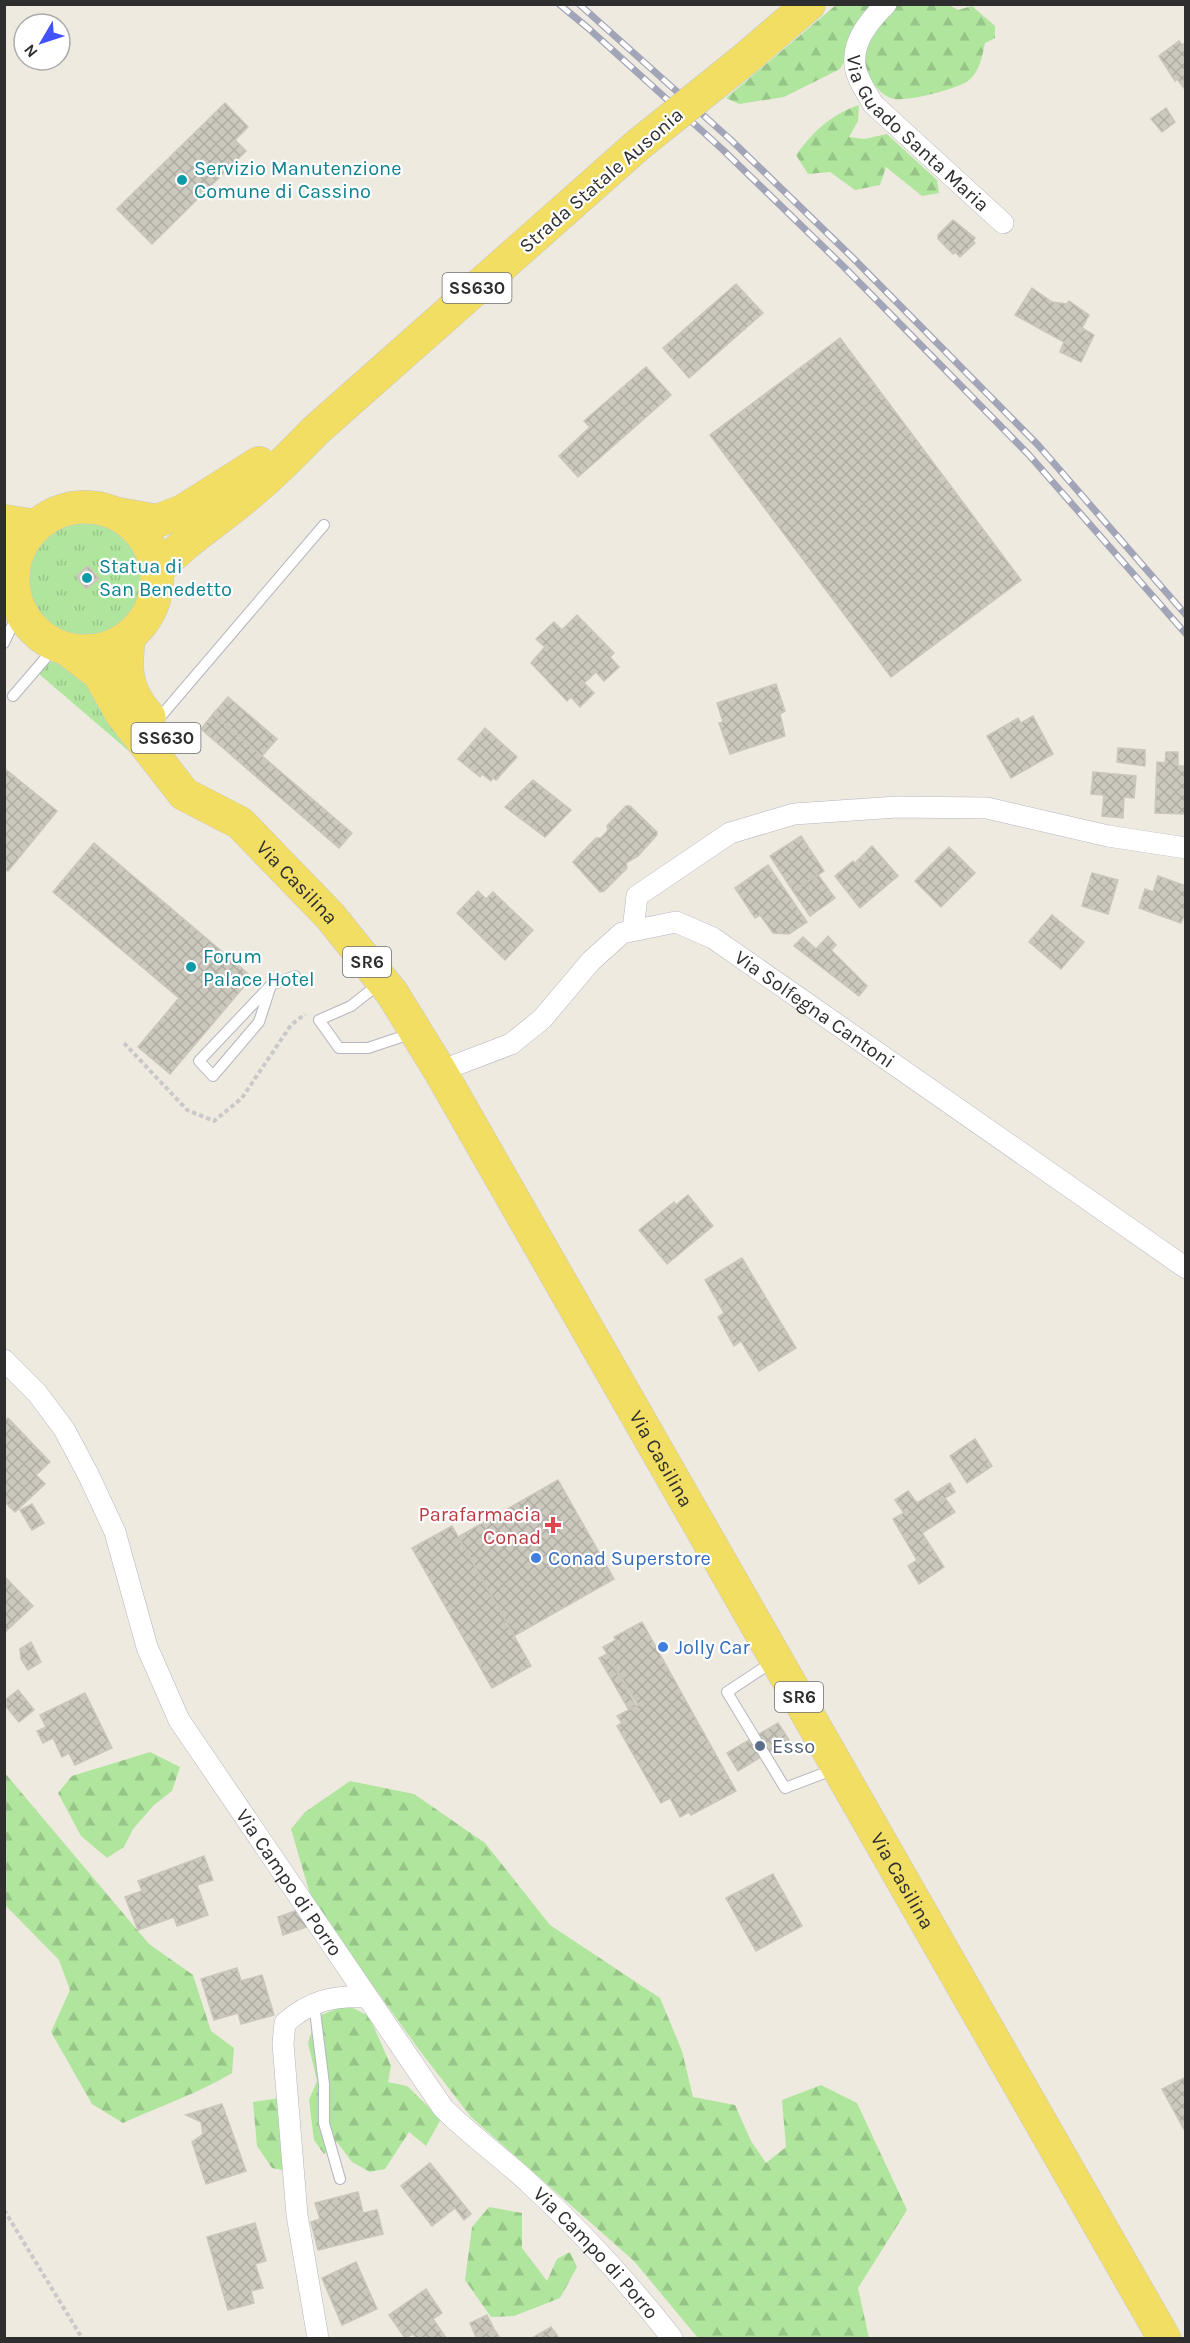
<svg xmlns="http://www.w3.org/2000/svg" width="1190" height="2343" viewBox="0 0 1190 2343" font-family="Karla,sans-serif">
<defs>
<pattern id="grass-tufts" width="24" height="20" patternUnits="userSpaceOnUse" patternTransform="scale(1.5)"><rect width="24" height="20" fill="#afe59d"/><path d="M3 7l-1-3M5 7V3M7 7l1-3M15 17l-1-3M17 17v-4M19 17l1-3" fill="none" stroke="#97c588"/></pattern>
<pattern id="forest-firs" width="22" height="20" patternUnits="userSpaceOnUse" patternTransform="scale(1.5)"><rect width="22" height="20" fill="#afe59d"/><path d="M5 1l3.5 6h-7zM16 11l3.5 6h-7z" fill="#97c588"/></pattern>
<pattern id="building-cross-hatch" width="8" height="8" patternUnits="userSpaceOnUse" patternTransform="scale(1.5)"><rect width="8" height="8" fill="#cbc8be"/><path d="M0 0l8 8M0 8l8-8" fill="none" stroke="#afaca4"/></pattern>
</defs>
<rect width="100%" height="100%" fill="#efeae0"/>
<g fill="url(#grass-tufts)">
<circle cx="86" cy="576" r="63"/>
<polygon points="58,660 71,661 172,788 39,674 48,663"/>
</g>
<g fill="url(#forest-firs)">
<polygon points="836,5 876,5 840,69 784,97 739,104 726,98"/>
<path d="M 892,5 L 949,5 L 958,10 L 972,6 L 995,26 L 995,38 L 985,43 C 982,56 980,72 968,81 C 956,89 910,101 895,99 C 881,98 870,78 862,68 L 864,43 Z"/>
<path d="M 859,105 L 858,121 L 849,137 L 864,139 L 887,134 L 937,180 L 939,193 L 922,196 L 886,167 L 880,185 L 855,190 L 830,172 L 808,174 L 796,155 C 814,131 830,115 859,105 Z"/>
<polygon points="150,1752 180,1767 172,1791 154,1805 133,1829 124,1847 107,1858 81,1836 58,1793 72,1776"/>
<path d="M 4,1772 L 149,1944 L 193,1975 L 211,2031 L 234,2048 L 232,2073 C 199,2093 158,2107 123,2123 L 92,2104 L 51,2032 L 70,1990 L 59,1960 L 5,1905 Z"/>
<polygon points="350,1781 414,1794 485,1843 550,1925 660,1998 682,2051 693,2097 735,2105 751,2141 766,2163 786,2147 782,2100 821,2085 857,2103 907,2210 858,2288 869,2338 698,2338 634,2261 471,2117 420,2051 312,1901 291,1829 305,1812"/>
<polygon points="347,2005 369,2016 391,2066 388,2082 407,2086 441,2119 426,2146 409,2132 385,2169 370,2172 352,2162 337,2142 324,2154 314,2140 309,2100 317,2081 308,2043 316,2017"/>
<polygon points="280,2098 287,2171 272,2168 257,2146 253,2102"/>
<polygon points="489,2207 522,2213 522,2248 547,2281 557,2259 570,2252 577,2267 560,2298 514,2316 491,2317 465,2280 472,2227"/>
</g>
<g fill="url(#building-cross-hatch)" stroke="#cbc6b9" stroke-width="1.5">
<polygon points="1179,41 1182,45 1186,42 1184,88 1177,79 1175,81 1159,56"/>
<polygon points="225,103 248,127 235,140 246,151 152,244 117,209"/>
<polygon points="1166,108 1175,122 1162,132 1151,119"/>
<polygon points="953,220 975,238 973,241 975,243 960,257 955,252 953,254 938,239 938,235"/>
<polygon points="736,284 763,313 689,378 663,348"/>
<polygon points="1032,288 1052,302 1067,304 1069,301 1089,315 1082,328 1094,335 1081,362 1060,352 1064,342 1015,315"/>
<polygon points="840,338 1021,580 891,677 710,435"/>
<polygon points="646,367 671,395 578,477 559,456 590,427 584,421"/>
<polygon points="88,566 99,579 86,589 76,576"/>
<polygon points="577,615 614,653 610,657 619,667 604,681 596,672 584,683 594,693 580,707 571,697 567,701 531,663 545,647 536,639 554,622 562,630"/>
<polygon points="776,684 785,711 780,714 785,736 730,754 719,723 723,722 717,703"/>
<polygon points="228,697 277,739 262,756 213,714"/>
<polygon points="213,714 352,833 339,848 201,729"/>
<polygon points="1033,716 1053,754 1011,778 987,736 1018,718 1021,723"/>
<polygon points="485,728 517,757 496,780 493,778 491,781 482,774 480,777 458,759"/>
<polygon points="1118,748 1145,750 1145,766 1117,762"/>
<polygon points="1166,752 1178,752 1178,766 1186,766 1186,814 1155,813 1157,762 1165,763"/>
<polygon points="4,768 57,811 8,871 4,869"/>
<polygon points="1093,772 1136,776 1134,798 1124,797 1123,818 1102,816 1104,795 1091,794"/>
<polygon points="533,780 571,810 545,837 505,807"/>
<polygon points="626,806 630,806 657,832 657,835 638,856 626,863 627,868 604,891 600,892 573,862 596,838 601,838 608,830 607,826"/>
<polygon points="801,836 824,871 793,891 770,856"/>
<polygon points="94,843 252,977 170,1074 138,1047 179,998 53,892"/>
<polygon points="872,846 898,876 860,908 835,876 853,861 855,863"/>
<polygon points="949,847 975,873 941,907 915,881"/>
<polygon points="768,865 807,922 789,934 773,933 760,915 755,918 735,888"/>
<polygon points="1092,873 1118,880 1108,914 1082,906"/>
<polygon points="818,875 835,898 810,916 793,891"/>
<polygon points="1158,876 1186,886 1186,911 1181,923 1139,908 1145,889 1153,892"/>
<polygon points="478,891 486,899 493,892 533,930 505,960 457,913"/>
<polygon points="1052,915 1084,942 1061,969 1029,942"/>
<polygon points="828,936 836,945 831,950 867,986 859,996 794,946 803,937 816,949"/>
<polygon points="688,1195 713,1226 667,1264 639,1230 674,1202 676,1205"/>
<polygon points="742,1258 796,1348 759,1371 741,1341 734,1346 718,1317 724,1313 705,1280"/>
<polygon points="8,1418 50,1462 36,1475 45,1484 15,1512 4,1501 4,1421"/>
<polygon points="975,1439 992,1466 967,1483 950,1456"/>
<polygon points="558,1480 614,1579 514,1636 458,1537"/>
<polygon points="950,1483 955,1492 945,1498 955,1512 922,1533 944,1567 919,1584 908,1566 917,1560 893,1519 904,1513 895,1500 908,1491 917,1503"/>
<polygon points="32,1504 44,1523 32,1530 20,1510"/>
<polygon points="452,1526 531,1666 492,1688 412,1548"/>
<polygon points="4,1576 33,1606 6,1631 4,1630"/>
<polygon points="642,1622 736,1791 691,1815 689,1812 680,1817 670,1798 661,1803 617,1726 622,1723 617,1716 638,1705 603,1647 616,1640 614,1637"/>
<polygon points="31,1642 41,1662 28,1670 21,1659 20,1649"/>
<polygon points="607,1654 636,1706 629,1710 599,1658"/>
<polygon points="18,1690 34,1710 19,1722 4,1704 4,1701"/>
<polygon points="85,1693 112,1748 75,1765 69,1753 62,1757 53,1738 43,1743 37,1731 46,1727 40,1715"/>
<polygon points="778,1723 789,1740 738,1771 727,1753"/>
<polygon points="204,1856 213,1880 197,1885 208,1915 177,1926 174,1917 138,1930 125,1897 142,1891 138,1881"/>
<polygon points="773,1874 802,1926 756,1951 726,1898"/>
<polygon points="298,1910 309,1926 283,1935 278,1917"/>
<polygon points="237,1968 241,1981 262,1975 274,2015 241,2024 238,2013 214,2020 201,1979"/>
<polygon points="1186,2077 1186,2133 1162,2089"/>
<polygon points="222,2104 246,2171 206,2184 192,2142 203,2134 201,2122 186,2115"/>
<polygon points="430,2163 471,2214 464,2220 455,2208 432,2226 401,2186"/>
<polygon points="358,2192 363,2213 377,2210 383,2234 318,2250 311,2222 320,2219 315,2203"/>
<polygon points="255,2223 266,2261 255,2264 263,2288 251,2291 254,2303 228,2310 207,2237"/>
<polygon points="356,2262 377,2309 342,2325 322,2278"/>
<polygon points="426,2289 442,2313 433,2319 446,2338 416,2338 413,2334 405,2338 389,2315"/>
<polygon points="487,2315 493,2327 476,2337 470,2323"/>
<polygon points="551,2327 559,2338 532,2338"/>
<polygon points="493,2328 500,2338 477,2338 491,2329"/>
</g>
<g fill="none" stroke-linecap="round" stroke-linejoin="round">
<defs>
<g id="lane">
<polyline points="4,643 19,611"/>
<polyline points="13,696 56,646"/>
<polyline points="155,723 324,525"/>
<polyline points="380,983 351,1006 319,1020 339,1048 368,1048 413,1033"/>
<polyline points="271,985 259,1022 213,1076 199,1061 271,985 295,976"/>
<polyline points="774,1661 727,1692 785,1788 835,1769"/>
<polyline points="314,2003 324,2084 324,2123 340,2179"/>
</g>
<g id="street">
<path id="s1" d="M 886,4 C 870,20 852,41 855,65 C 856,78 867,93 873,104 L 1003,223"/>
<polyline points="633,930 637,896 730,833 794,814 897,807 987,808 1108,836 1186,848"/>
<path id="s2" d="M 440,1071 L 511,1044 L 542,1019 L 591,961 L 622,933 L 676,922 L 713,938 L 1186,1268"/>
<path id="s3" d="M 4,1360 L 37,1393 L 64,1429 L 88,1474 L 115,1532 L 147,1647 L 179,1720 L 443,2108 C 470,2135 501,2157 529,2183 C 581,2231 629,2283 672,2338"/>
<path d="M 318,2338 L 297,2215 L 283,2044 L 285,2023 C 310,2001 333,1995 366,1997"/>
</g>
<g id="primary">
<polyline points="745,59 809,4"/>
<circle cx="85" cy="579" r="72"/>
<polyline points="118,514 157,521 183,511 259,463"/>
<polyline points="4,521 35,526"/>
<path d="M 157,571 C 184,541 213,524 243,499 C 269,478 292,455 315,431 L 638,145"/>
<path d="M 129,638 C 124,671 126,691 149,717"/>
<path id="s4" d="M 68,650 L 99,674 L 121,713 L 184,794 L 240,823 L 330,916 L 392,993 L 440,1071 L 1164,2338"/>
</g>
</defs>
<use href="#lane" stroke="#b4b5c1" stroke-width="12"/>
<use href="#street" stroke="#b4b5c1" stroke-width="22"/>
<use href="#primary" stroke="#c9c9c9" stroke-width="34"/>
<g stroke="#c9c9c9" stroke-width="4" stroke-dasharray="4.5 3" stroke-linecap="butt">
<polyline points="124,1043 187,1110 214,1121 242,1098 291,1025 305,1014"/>
<polyline points="4,2210 82,2338"/>
</g>
<use href="#lane" stroke="#fff" stroke-width="10"/>
<use href="#street" stroke="#fff" stroke-width="21"/>
<use href="#primary" stroke="#f2de62" stroke-width="33"/>
<defs>
<g id="rail">
<polyline points="559,4 588,28 722,149 844,267 1029,455 1186,634"/>
<polyline points="579,4 731,140 852,257 1038,445 1186,615"/>
</g>
</defs>
<use href="#rail" stroke="#a2a4b8" stroke-width="7"/>
<use href="#rail" stroke="#fff" stroke-width="4.5" stroke-dasharray="14" stroke-linecap="butt"/>
<defs>
<polyline id="primary-bridge" points="638,145 745,59"/>
</defs>
<use href="#primary-bridge" stroke="#c9c9c9" stroke-width="34" stroke-linecap="butt"/>
<use href="#primary-bridge" stroke="#f2de62" stroke-width="33"/>
</g>
<g fill="#0f9aa8" stroke="#fff" stroke-width="2">
<circle cx="182" cy="180" r="6"/>
<circle cx="87" cy="578" r="6"/>
<circle cx="191" cy="967" r="6"/>
</g>
<path fill="#e0444e" stroke="#fff" stroke-width="2" d="M550 1516h6v6h6v6h-6v6h-6v-6h-6v-6h6z"/>
<g fill="#3f7fe0" stroke="#fff" stroke-width="2">
<circle cx="536" cy="1558" r="6"/>
<circle cx="663" cy="1647" r="6"/>
</g>
<circle fill="#5c6f8a" stroke="#fff" stroke-width="2" cx="760" cy="1746" r="6"/>
<g text-anchor="middle" stroke-width="4.5" stroke-linejoin="round" paint-order="stroke">
<g fill="#fff" stroke="#6d6d6d" stroke-width="1.5">
<rect x="442.5" y="273" width="69" height="30" rx="4.5"/>
<rect x="131.5" y="723" width="69" height="30" rx="4.5"/>
<rect x="343" y="947" width="48" height="30" rx="4.5"/>
<rect x="775" y="1682" width="48" height="30" rx="4.5"/>
</g>
<g font-size="18" font-weight="bold" fill="#2e2e2e">
<text x="477" y="294">SS630</text>
<text x="166" y="744">SS630</text>
<text x="367" y="968">SR6</text>
<text x="799" y="1703">SR6</text>
</g>
<g font-size="20" fill="#2e2e2e" stroke="#fff">
<text dy="7" stroke="none"><textPath href="#s1" startOffset="164">Via Guado Santa Maria</textPath></text>
<text transform="translate(601 180) rotate(-41)" y="7">Strada Statale Ausonia</text>
<text dy="7" stroke="none"><textPath href="#s4" startOffset="332">Via Casilina</textPath></text>
<text dy="7" stroke="none"><textPath href="#s2" startOffset="453">Via Solfegna Cantoni</textPath></text>
<text dy="7" stroke="none"><textPath href="#s4" startOffset="1016">Via Casilina</textPath></text>
<text dy="7" stroke="none"><textPath href="#s4" startOffset="1502">Via Casilina</textPath></text>
<text dy="7" stroke="none"><textPath href="#s3" startOffset="602">Via Campo di Porro</textPath></text>
<text dy="7" stroke="none"><textPath href="#s3" startOffset="1086">Via Campo di Porro</textPath></text>
</g>
<g font-size="20" fill="#0d838f" stroke="#fff" text-anchor="start">
<text x="194" y="175">Servizio Manutenzione<tspan x="194" dy="23">Comune di Cassino</tspan></text>
<text x="99" y="573">Statua di<tspan x="99" dy="23">San Benedetto</tspan></text>
<text x="203" y="963">Forum<tspan x="203" dy="23">Palace Hotel</tspan></text>
</g>
<g font-size="20" fill="#be3a42" stroke="#fff" text-anchor="end">
<text x="541" y="1521">Parafarmacia<tspan x="541" dy="23">Conad</tspan></text>
</g>
<g font-size="20" fill="#366cbe" stroke="#fff" text-anchor="start">
<text x="548" y="1565">Conad Superstore</text>
<text x="675" y="1654">Jolly Car</text>
</g>
<g font-size="20" fill="#4e5e75" stroke="#fff" text-anchor="start">
<text x="772" y="1753">Esso</text>
</g>
</g>
<rect width="1190" height="2343" fill="none" stroke="#2e2e2e" stroke-width="12"/>
<g transform="translate(42 42) rotate(231)"><circle r="28" fill="#ffffff" stroke="#ababab" stroke-width="1.5"/>
<path d="M0-4.5L10 22L0 15L-10 22Z" fill="#4152fb"/>
<text y="-9" font-size="16" font-weight="bold" text-anchor="middle" fill="#2e2e2e">N</text>
</g>
</svg>
